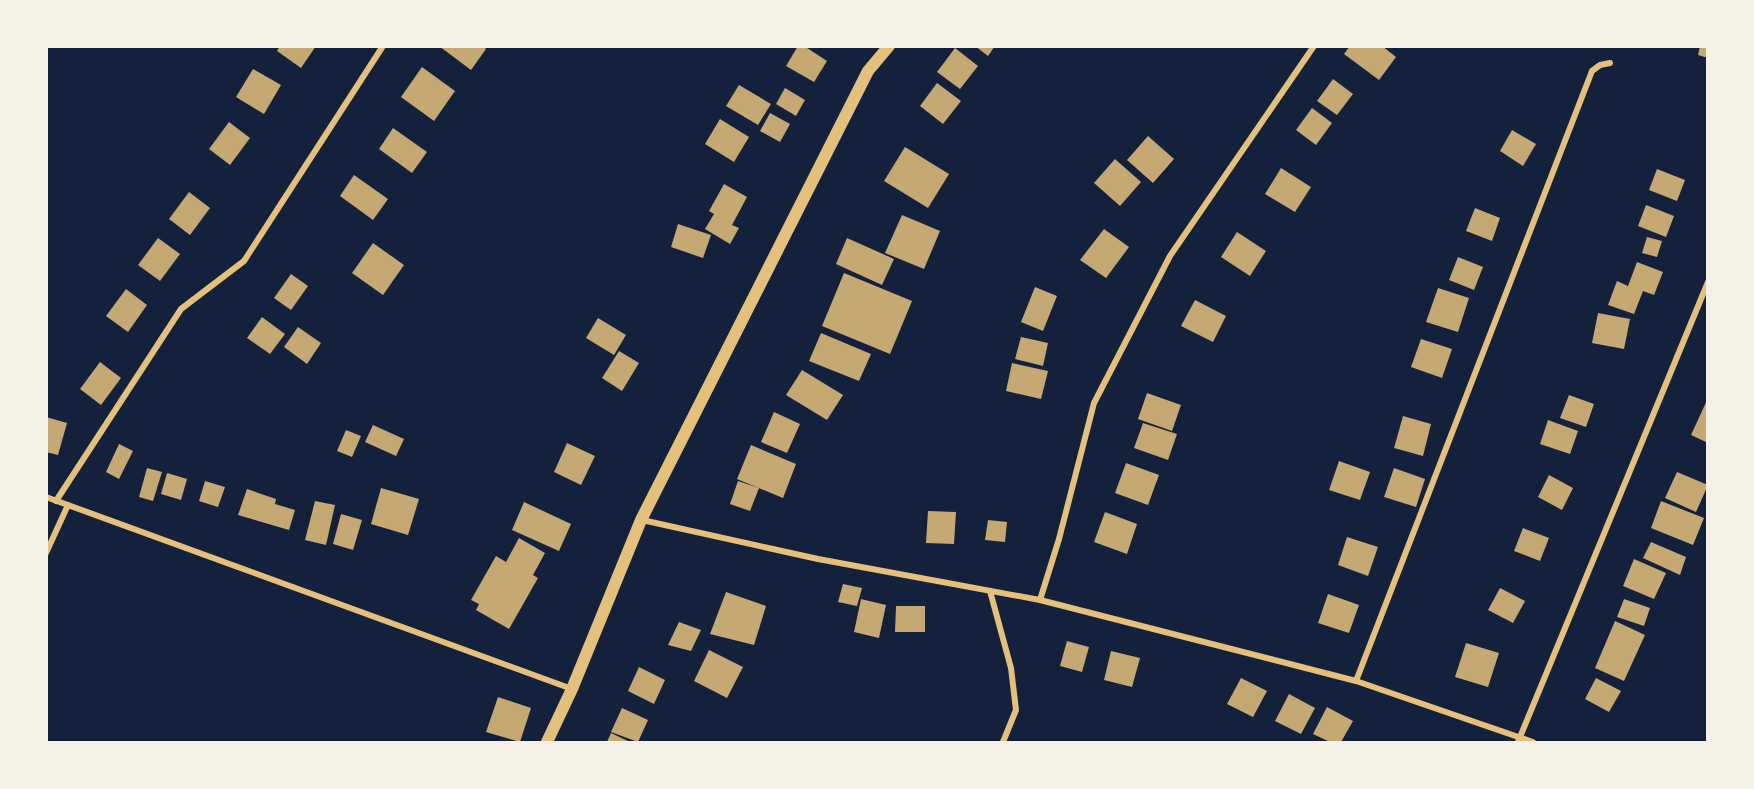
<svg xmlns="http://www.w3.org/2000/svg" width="1754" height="789" viewBox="0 0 1754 789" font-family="'IBM Plex Sans',sans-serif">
<rect width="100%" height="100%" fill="#14213d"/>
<g fill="#c6a872">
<polygon points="280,46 316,46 301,68 277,51"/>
<polygon points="439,46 482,46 486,49 471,70"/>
<polygon points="798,46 804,46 827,61 814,82 786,66"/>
<polygon points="975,46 995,46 988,56"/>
<polygon points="1350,46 1382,46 1396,57 1379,80 1344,54"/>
<polygon points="1700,46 1708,46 1708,58 1698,55"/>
<polygon points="955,48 978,66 960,89 937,72"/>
<polygon points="422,67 455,91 434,121 401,97"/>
<polygon points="253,69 281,85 264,114 236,97"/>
<polygon points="1333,79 1353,94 1337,115 1317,101"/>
<polygon points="937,83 961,101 943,124 920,106"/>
<polygon points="739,85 771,104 758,125 726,106"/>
<polygon points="785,88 805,100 796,116 776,104"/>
<polygon points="1312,108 1332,123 1316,145 1296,130"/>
<polygon points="770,113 790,124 780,142 760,131"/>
<polygon points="720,119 749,137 734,162 705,144"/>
<polygon points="229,122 250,138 230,165 209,149"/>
<polygon points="393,128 427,152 412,173 379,149"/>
<polygon points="1512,130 1536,144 1523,166 1500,151"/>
<polygon points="1148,136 1174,159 1153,183 1127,160"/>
<polygon points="905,147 949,174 928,208 884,181"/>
<polygon points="1115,159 1141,182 1120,206 1094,183"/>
<polygon points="1281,168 1311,187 1295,212 1265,194"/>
<polygon points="1657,169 1685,180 1677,201 1649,190"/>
<polygon points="354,175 388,199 373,220 340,196"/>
<polygon points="724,184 747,197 732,225 739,228 730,244 705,229 714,214 709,211"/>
<polygon points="189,192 210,208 190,235 169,219"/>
<polygon points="1646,205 1674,216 1666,237 1638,226"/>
<polygon points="1475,208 1500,218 1492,241 1466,231"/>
<polygon points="902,215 940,231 924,269 885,253"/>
<polygon points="678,224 711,235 703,258 671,247"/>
<polygon points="1104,229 1129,247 1106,278 1080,260"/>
<polygon points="1237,232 1266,251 1250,276 1221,257"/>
<polygon points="1647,237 1662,241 1657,257 1642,253"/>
<polygon points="158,238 180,254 160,281 138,265"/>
<polygon points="847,238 894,259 882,285 836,264"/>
<polygon points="373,243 404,265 383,295 352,273"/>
<polygon points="1458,257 1483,267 1474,290 1449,280"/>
<polygon points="1637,262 1663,272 1654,295 1643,291 1634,314 1608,305 1617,281 1628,286"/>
<polygon points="844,273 912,301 890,354 822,326"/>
<polygon points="291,274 308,286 291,310 274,298"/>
<polygon points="1035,287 1057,296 1043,331 1021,322"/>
<polygon points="1438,288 1469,298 1458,332 1426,322"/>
<polygon points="126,289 147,305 128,332 106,316"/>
<polygon points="1195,300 1226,316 1213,342 1181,326"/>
<polygon points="1598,313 1630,319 1624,349 1592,343"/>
<polygon points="262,317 285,334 270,354 247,338"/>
<polygon points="598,318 626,335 614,355 586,338"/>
<polygon points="298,327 321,343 307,364 284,347"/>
<polygon points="821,333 871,354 859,381 809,361"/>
<polygon points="1021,337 1048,343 1043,366 1015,359"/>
<polygon points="1421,339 1452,349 1442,378 1411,367"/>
<polygon points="619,351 639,363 622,391 602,378"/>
<polygon points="100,362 121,378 101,405 80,389"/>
<polygon points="1012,363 1048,371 1041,399 1006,391"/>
<polygon points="802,370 843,395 827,420 786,395"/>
<polygon points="1147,393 1181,405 1172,431 1138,419"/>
<polygon points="1569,395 1594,404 1586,427 1560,418"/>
<polygon points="1708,398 1708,443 1691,435"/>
<polygon points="774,412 800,424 787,453 761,442"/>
<polygon points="1403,416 1431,424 1423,456 1394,448"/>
<polygon points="46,417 67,423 58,455 46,452"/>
<polygon points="1548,420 1578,431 1570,454 1540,444"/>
<polygon points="1143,423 1177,434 1168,460 1134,448"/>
<polygon points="373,425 404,439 396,456 365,442"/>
<polygon points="346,430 361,436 352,457 337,451"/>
<polygon points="567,443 595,456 581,485 554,472"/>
<polygon points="119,444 133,451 119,479 106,472"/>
<polygon points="751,445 796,464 783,498 737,479"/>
<polygon points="1339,461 1370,472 1360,500 1329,490"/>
<polygon points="1126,463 1159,475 1148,505 1115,493"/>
<polygon points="147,468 162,472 153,501 139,497"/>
<polygon points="1394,468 1425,479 1416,507 1384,497"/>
<polygon points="1677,472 1708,485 1696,512 1665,498"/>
<polygon points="167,473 187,479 181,500 161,494"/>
<polygon points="1549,475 1573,488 1562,510 1538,497"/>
<polygon points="205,481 225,487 218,507 199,501"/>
<polygon points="738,481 759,488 750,511 730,504"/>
<polygon points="381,488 419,499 408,535 371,524"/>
<polygon points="247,489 276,499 275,504 295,510 289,530 238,515"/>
<polygon points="315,501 335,505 326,545 305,540"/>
<polygon points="1661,501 1704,518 1693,545 1651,528"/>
<polygon points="524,502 571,524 559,551 512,530"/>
<polygon points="928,511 956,512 954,544 926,543"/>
<polygon points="1105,512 1137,524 1127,554 1094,542"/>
<polygon points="341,514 362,520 353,550 333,544"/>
<polygon points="988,520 1007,522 1005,542 985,540"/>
<polygon points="1523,528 1549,538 1540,561 1514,551"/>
<polygon points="1347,537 1378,547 1368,576 1338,565"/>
<polygon points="519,538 545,553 533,575 538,578 509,629 476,610 479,604 471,600 496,556 506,562"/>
<polygon points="1651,542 1686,557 1680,575 1643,558"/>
<polygon points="1634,559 1666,573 1654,599 1623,586"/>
<polygon points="843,584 862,588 857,606 838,602"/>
<polygon points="1500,588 1525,601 1513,623 1488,610"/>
<polygon points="726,592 766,606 754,645 710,634"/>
<polygon points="1328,594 1359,605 1349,633 1318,623"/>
<polygon points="861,599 886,605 879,638 854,632"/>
<polygon points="1624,599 1650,608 1644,626 1617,617"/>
<polygon points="896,606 925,606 925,632 895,632"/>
<polygon points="1615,621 1645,635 1624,681 1595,668"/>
<polygon points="679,622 701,630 691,651 668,645"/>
<polygon points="1067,641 1089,647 1082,672 1060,666"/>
<polygon points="1466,643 1499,653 1488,687 1455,677"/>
<polygon points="709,650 743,667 727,698 694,681"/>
<polygon points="1111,651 1140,658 1132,687 1104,680"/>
<polygon points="639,667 665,680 654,704 628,691"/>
<polygon points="1241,678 1267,691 1253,717 1227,704"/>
<polygon points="1596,678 1621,691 1609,712 1585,699"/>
<polygon points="1289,694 1315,708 1301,734 1275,721"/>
<polygon points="498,697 531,708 520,742 486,732"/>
<polygon points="1327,707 1353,721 1341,742 1330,742 1313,734"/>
<polygon points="622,708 648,720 638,742 611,732"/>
<polygon points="611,733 630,742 607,742"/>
</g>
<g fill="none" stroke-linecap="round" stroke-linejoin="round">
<g stroke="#e5c07b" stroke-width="6">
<polyline points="46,497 572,689"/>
<polyline points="56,501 181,309 244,261 383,46"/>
<polyline points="642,520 818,559 1040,600 1356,681 1533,742"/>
<polyline points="46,553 68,505"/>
<polyline points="990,591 1011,668 1016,710 1003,742"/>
<polyline points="1040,600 1059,539 1094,403 1170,256 1314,46"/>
<polyline points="1356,681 1592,71 1600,65 1610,63"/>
<polyline points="1518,742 1708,282"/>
</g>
<polyline stroke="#e5c07b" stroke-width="12" points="547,742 572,689 641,520 868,71 889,46"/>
</g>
<rect width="1754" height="789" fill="none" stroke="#f6f1e7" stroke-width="96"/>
</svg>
